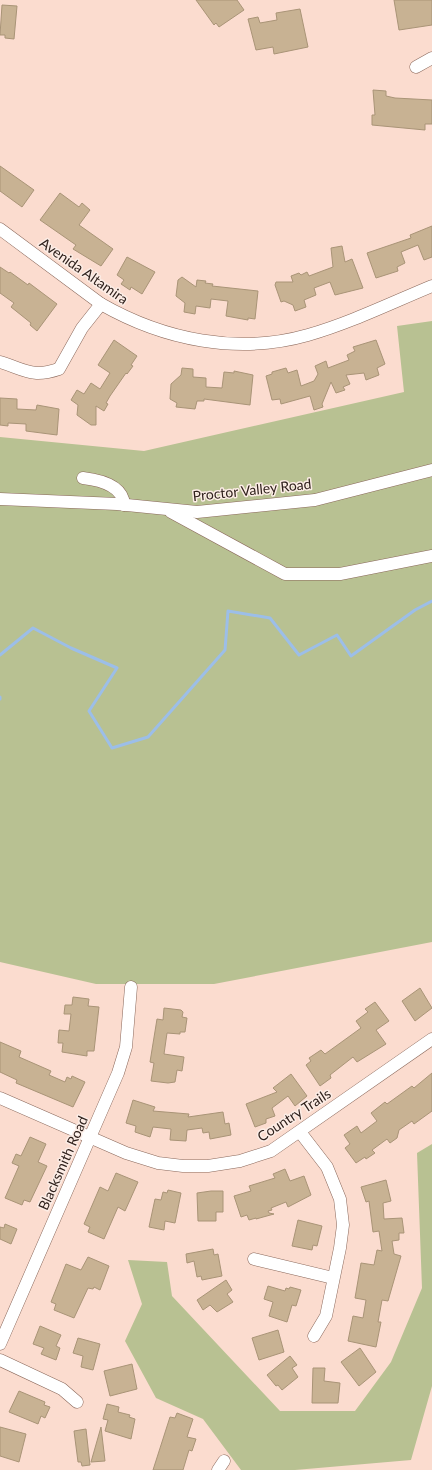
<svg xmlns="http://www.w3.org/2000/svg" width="432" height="1470" viewBox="0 0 432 1470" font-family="Lato,sans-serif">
<rect width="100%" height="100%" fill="#fbdccf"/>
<g fill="#b8c192">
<polygon points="432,321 432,942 214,984 96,984 0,962 0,437 144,451 404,392 397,326"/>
<polygon points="432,1144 432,1386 411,1460 295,1470 241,1470 203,1419 156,1398 125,1341 142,1304 128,1260 167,1262 172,1296 280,1411 355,1411 391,1362 422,1288 417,1153"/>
</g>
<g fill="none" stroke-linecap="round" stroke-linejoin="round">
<g stroke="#9cbee8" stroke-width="3">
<polyline points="0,655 33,628 71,648 117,668 89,711 112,748 148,737 225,650 228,611 270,618 299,655 337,635 351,656 415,610 432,601"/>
<polyline points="0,697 0,699"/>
</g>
</g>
<g fill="#c8b293" stroke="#a99477">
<polygon points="196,0 237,0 244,10 219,27 216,23 214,25"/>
<polygon points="394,0 432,0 432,25 399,30"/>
<polygon points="2,5 17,6 14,39 5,38 5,35 0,35"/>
<polygon points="300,9 308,47 274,54 273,47 256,50 248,19 258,17 260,23 277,20 276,13"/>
<polygon points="373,90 386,91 386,96 395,98 432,100 432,124 425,124 425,130 372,125 372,115 375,115"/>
<polygon points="0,166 34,190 22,207 0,191"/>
<polygon points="60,193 79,207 82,203 90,210 79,225 113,249 101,266 73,249 76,245 40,220"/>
<polygon points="432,226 432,257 424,260 418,245 401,252 405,263 397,267 398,271 376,278 367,253 411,238 410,235"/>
<polygon points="342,246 345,262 352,259 363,288 335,295 330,282 314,288 316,295 304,300 306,307 295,311 293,305 284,301 281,302 275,285 276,282 293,282 291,276 299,273 301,275 307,272 309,276 333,267 331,248"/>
<polygon points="127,257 155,272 142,294 131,287 130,290 121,284 124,280 117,275"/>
<polygon points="0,267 9,273 10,272 28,285 29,283 57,304 37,331 30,325 31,323 11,307 14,303 0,293"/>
<polygon points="182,277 196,287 197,280 206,281 205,283 213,284 212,286 258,291 255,319 248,318 248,320 226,316 228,301 211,299 210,308 196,306 195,314 184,312 185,303 176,296 178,280"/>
<polygon points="114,340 137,356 131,365 133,366 127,374 126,373 110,396 106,403 108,404 104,411 96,406 96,425 91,425 77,415 78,405 71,400 77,390 84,394 91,383 100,389 110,373 98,365"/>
<polygon points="376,340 385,364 377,368 379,375 366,380 364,373 346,375 350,384 343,387 345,390 336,393 331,382 322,404 323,407 314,410 310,396 281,404 280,399 272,400 266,376 272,374 272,372 286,368 288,373 297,370 301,386 314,381 318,374 315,366 326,361 328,368 349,360 347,355 355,351 353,347"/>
<polygon points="182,368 193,369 193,377 206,378 206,387 222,388 224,372 234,373 234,371 253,375 250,405 204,399 204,401 197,401 195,409 176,407 177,403 170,399 171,384 181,375"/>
<polygon points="0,398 17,399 17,409 36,410 37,405 59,409 57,435 26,431 26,424 8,423 8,426 0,425"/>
<polygon points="420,988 432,1008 415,1021 402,1001"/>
<polygon points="73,997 89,999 88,1006 99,1007 94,1051 87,1051 87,1056 62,1052 63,1043 58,1043 59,1030 69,1031 71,1014 64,1014 65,1005 72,1005"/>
<polygon points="375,1002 389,1021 376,1030 386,1044 357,1062 353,1057 330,1075 331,1078 320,1086 306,1065 311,1061 309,1058 321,1050 325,1054 361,1028 356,1021 368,1012 365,1009"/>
<polygon points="164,1008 181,1010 183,1012 182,1017 187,1018 185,1032 180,1032 180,1034 167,1033 164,1054 184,1057 182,1071 177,1070 175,1082 168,1083 151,1081 154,1063 150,1062 157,1019 163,1020"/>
<polygon points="0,1042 21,1051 19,1057 51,1071 49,1075 65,1082 67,1077 71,1079 72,1076 85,1082 73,1107 16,1083 17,1080 0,1072"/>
<polygon points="432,1073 432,1111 414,1124 412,1121 399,1130 397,1138 390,1143 387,1139 372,1150 375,1153 366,1159 365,1157 356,1163 345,1148 350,1144 344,1135 357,1126 361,1133 377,1121 371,1113 385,1102 387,1104 412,1086 414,1088"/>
<polygon points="291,1074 307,1096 295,1106 288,1096 272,1108 275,1116 266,1119 266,1123 255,1127 246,1104 277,1092 273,1088"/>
<polygon points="133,1100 155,1107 153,1111 189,1114 188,1117 223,1112 225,1124 229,1123 231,1135 210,1139 209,1132 203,1133 202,1128 187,1130 186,1141 170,1140 171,1129 153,1127 150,1137 135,1132 136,1126 126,1123"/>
<polygon points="30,1137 46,1144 38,1162 47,1166 30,1202 24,1200 22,1205 5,1198 19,1166 12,1163 16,1154 21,1156"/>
<polygon points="285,1169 290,1181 304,1176 311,1195 288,1207 286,1202 271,1208 272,1210 268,1211 269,1213 274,1214 256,1219 256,1218 249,1220 247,1215 241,1217 234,1196 251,1191 249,1186 275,1178 273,1174"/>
<polygon points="116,1173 138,1182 125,1211 118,1207 104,1239 88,1232 90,1227 84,1224 100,1187 108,1191"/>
<polygon points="386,1180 391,1201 383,1203 384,1219 402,1218 404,1233 399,1233 399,1240 392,1241 394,1254 401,1256 388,1301 382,1300 378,1322 381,1322 376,1347 348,1341 353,1316 363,1318 366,1300 355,1298 361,1263 374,1265 377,1250 382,1251 379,1231 373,1232 369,1201 366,1202 361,1187"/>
<polygon points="168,1190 181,1193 175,1223 165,1221 164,1230 149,1227 155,1199 161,1200 163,1192 167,1193"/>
<polygon points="211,1191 223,1191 223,1212 216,1212 216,1221 198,1221 197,1193"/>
<polygon points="298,1220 322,1226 317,1246 313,1245 312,1250 292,1246"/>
<polygon points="5,1224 17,1229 11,1244 0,1239 0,1227 4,1228"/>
<polygon points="213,1249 214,1255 218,1254 222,1276 202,1280 201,1276 197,1277 194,1261 187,1263 186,1254"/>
<polygon points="88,1257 109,1266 100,1290 94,1287 93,1289 88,1288 74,1318 54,1310 56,1304 51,1302 66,1264 81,1270"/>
<polygon points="226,1280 232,1290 227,1294 233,1302 217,1312 210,1305 203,1310 197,1300"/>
<polygon points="268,1286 285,1291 286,1288 289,1289 290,1287 301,1290 296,1306 292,1305 287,1322 269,1316 273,1302 264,1299"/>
<polygon points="40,1326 61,1335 56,1346 60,1348 56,1360 41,1354 44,1348 33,1344"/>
<polygon points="278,1330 284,1352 259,1360 252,1338"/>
<polygon points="78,1338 100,1344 93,1370 81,1367 83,1356 73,1353"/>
<polygon points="360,1348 376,1372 359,1386 341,1362"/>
<polygon points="290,1356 297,1365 292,1368 298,1377 282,1390 278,1385 276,1386 267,1375"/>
<polygon points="132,1364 137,1389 110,1396 104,1371"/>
<polygon points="313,1368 325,1368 324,1381 340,1383 338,1403 312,1403"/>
<polygon points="19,1391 45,1402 44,1405 50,1407 45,1418 41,1416 38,1424 9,1412"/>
<polygon points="107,1404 119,1407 118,1412 130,1415 129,1417 135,1419 131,1439 105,1431 108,1420 103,1419"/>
<polygon points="177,1413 193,1419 187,1437 196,1439 192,1451 189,1450 183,1470 153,1470 170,1417 175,1418"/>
<polygon points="0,1427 26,1434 19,1462 0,1456"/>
<polygon points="101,1427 105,1461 91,1462"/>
<polygon points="86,1429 90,1465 82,1466 81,1462 78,1462 74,1431"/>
</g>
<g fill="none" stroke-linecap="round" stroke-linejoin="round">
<defs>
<g id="minor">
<polyline points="416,67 432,58"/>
<path d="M 0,229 L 101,304 C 164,340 238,355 308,335 C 350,323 391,303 432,286"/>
<path d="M 0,362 C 26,370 32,378 59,369 L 82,328 L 101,304"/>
<path d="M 83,478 C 100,480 123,485 124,505"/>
<polyline points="0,499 117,504 197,512 315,500 432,470"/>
<polyline points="171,512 285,574 340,574 432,556"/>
<polyline points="0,1098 126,1153 158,1163 183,1166 208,1166 240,1161 271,1151 432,1039"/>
<polyline points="300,1132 327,1167 340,1199 343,1225 340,1248 326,1316 314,1336"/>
<polyline points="254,1259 333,1278"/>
<polyline points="0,1344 118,1073 126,1047 131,987"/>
<polyline points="0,1360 62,1389 77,1402"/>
<polyline points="218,1470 224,1461"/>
</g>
</defs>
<use href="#minor" stroke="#8a685b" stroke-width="13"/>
<use href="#minor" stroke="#fff" stroke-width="12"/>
</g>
<g text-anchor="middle" stroke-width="3" stroke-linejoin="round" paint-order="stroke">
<g font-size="14" fill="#2f211c" stroke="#fcede6">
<text transform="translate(84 271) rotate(35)" y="5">Avenida Altamira</text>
<text transform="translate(252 490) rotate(-6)" y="5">Proctor Valley Road</text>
<text transform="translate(294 1115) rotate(-33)" y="5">Country Trails</text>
<text transform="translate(63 1163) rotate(-66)" y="5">Blacksmith Road</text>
</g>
</g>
</svg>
